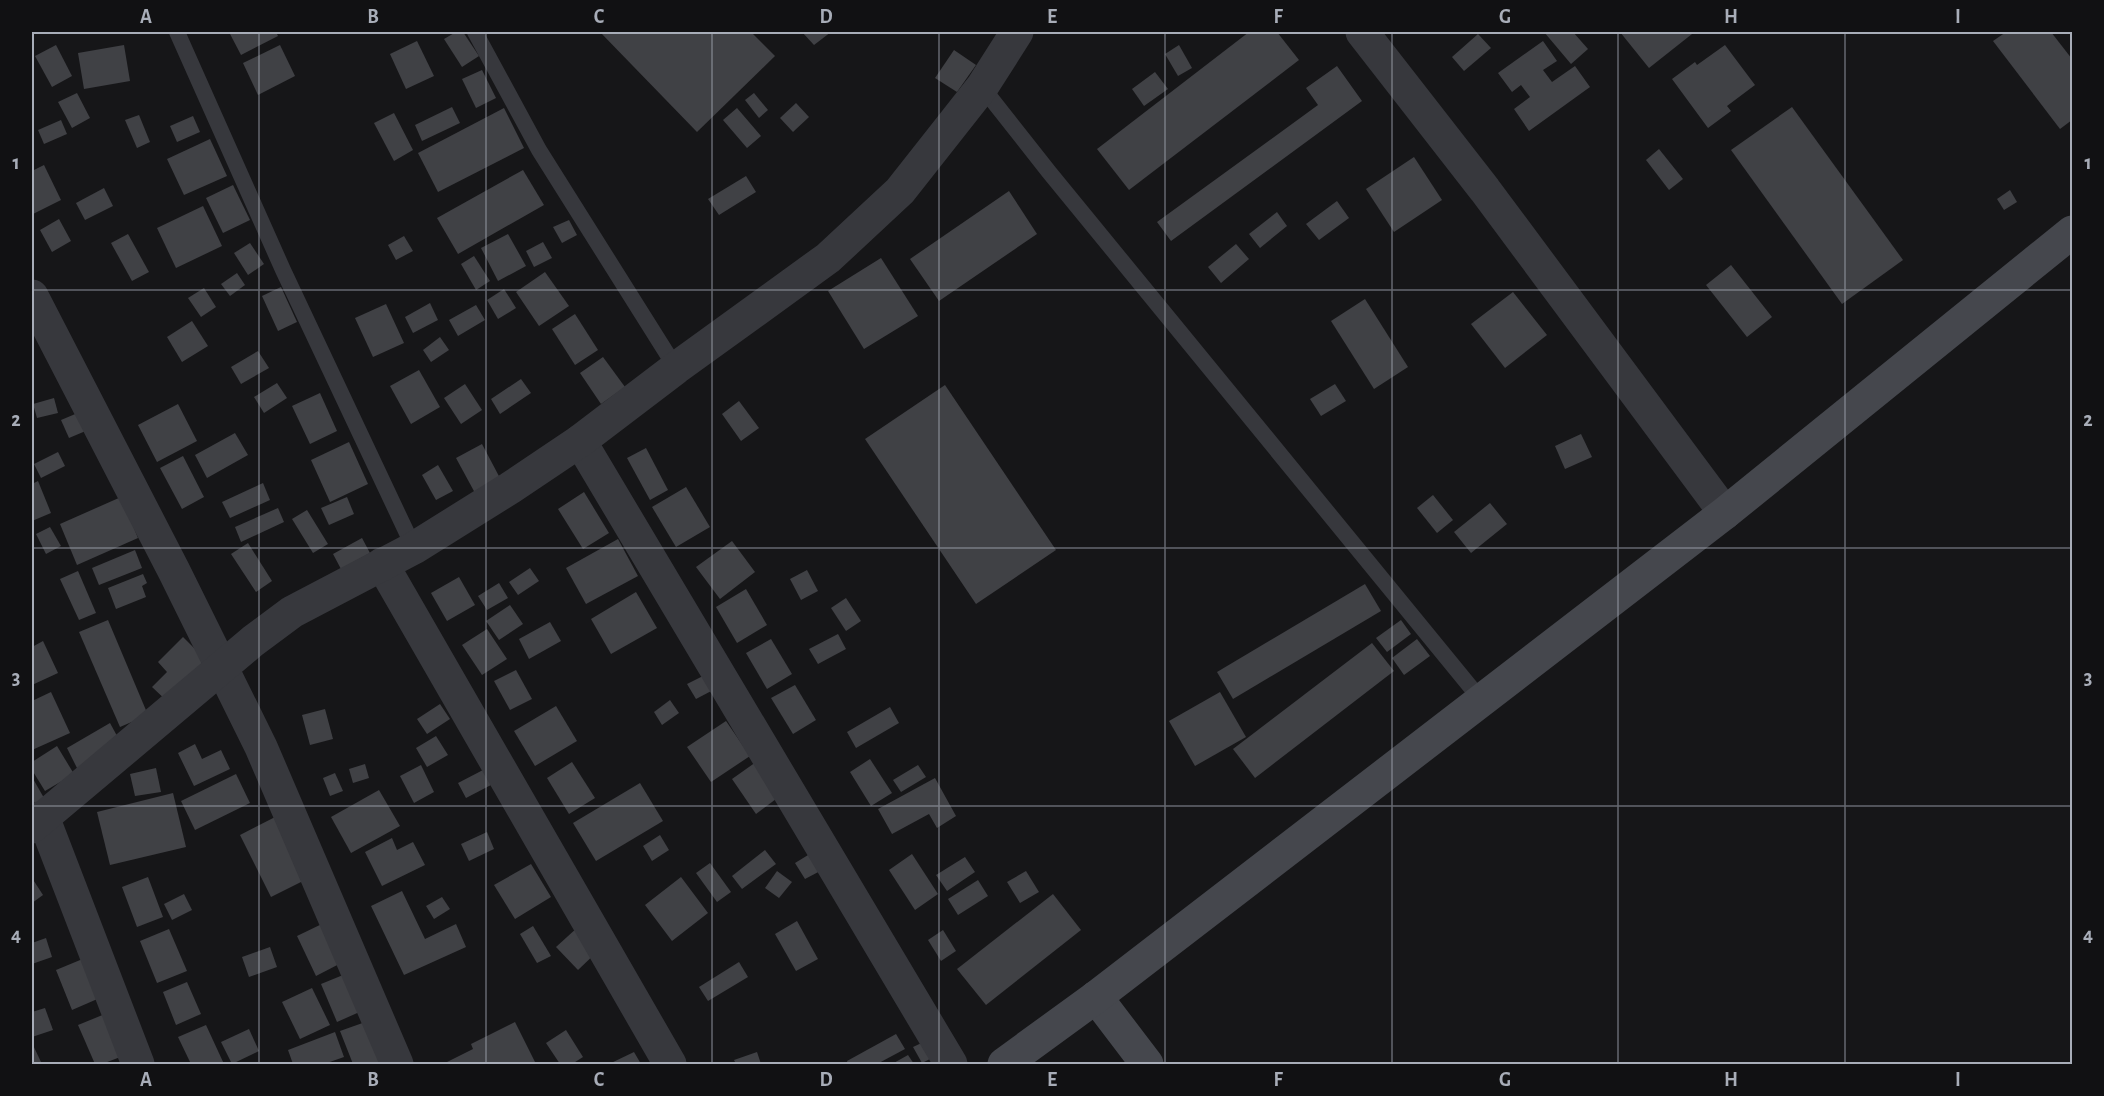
<svg xmlns="http://www.w3.org/2000/svg" width="2104" height="1096" viewBox="0 0 2104 1096" font-family="'Alegreya Sans',sans-serif">
<rect width="100%" height="100%" fill="#161618"/>
<g fill="#404145">
<polygon points="229,32 276,32 278,36 241,55"/>
<polygon points="456,32 463,32 479,56 462,67 444,39"/>
<polygon points="600,32 751,32 775,56 697,132"/>
<polygon points="802,32 831,32 814,45"/>
<polygon points="1249,32 1277,32 1299,60 1129,190 1097,149"/>
<polygon points="1544,32 1573,32 1588,49 1571,64"/>
<polygon points="1620,32 1690,32 1692,34 1649,68"/>
<polygon points="2006,32 2051,32 2072,59 2072,120 2060,129 1993,41"/>
<polygon points="1478,34 1491,48 1464,71 1452,57"/>
<polygon points="417,41 434,76 406,89 390,54"/>
<polygon points="1543,41 1557,61 1543,70 1552,82 1575,66 1590,87 1529,131 1514,109 1530,97 1521,85 1512,92 1498,73"/>
<polygon points="56,45 72,76 52,87 35,56"/>
<polygon points="124,45 130,81 84,89 78,53"/>
<polygon points="280,45 295,76 258,95 243,63"/>
<polygon points="1179,45 1192,68 1178,76 1165,54"/>
<polygon points="1725,45 1755,85 1727,106 1731,111 1708,128 1672,79 1695,62 1697,65"/>
<polygon points="954,50 976,65 957,92 935,78"/>
<polygon points="1337,66 1362,101 1171,241 1157,222 1318,105 1306,88"/>
<polygon points="482,70 496,98 476,108 462,79"/>
<polygon points="1155,72 1168,89 1144,106 1132,89"/>
<polygon points="77,93 90,118 72,128 58,102"/>
<polygon points="754,93 768,110 759,118 745,100"/>
<polygon points="796,103 809,117 793,132 780,118"/>
<polygon points="452,107 460,123 422,141 415,125"/>
<polygon points="1792,107 1903,260 1842,304 1731,150"/>
<polygon points="504,108 524,148 438,192 418,153"/>
<polygon points="737,108 761,136 747,148 723,120"/>
<polygon points="394,113 413,150 394,161 374,123"/>
<polygon points="139,115 150,142 137,148 125,120"/>
<polygon points="193,116 200,132 177,142 170,126"/>
<polygon points="61,120 67,134 44,144 38,130"/>
<polygon points="210,139 227,176 184,195 167,159"/>
<polygon points="1659,149 1683,179 1669,190 1646,160"/>
<polygon points="1414,157 1442,200 1394,232 1366,189"/>
<polygon points="44,165 61,200 33,214 32,171"/>
<polygon points="523,170 544,205 458,254 437,218"/>
<polygon points="746,176 756,192 719,215 708,199"/>
<polygon points="233,185 250,220 223,233 206,198"/>
<polygon points="104,188 113,206 85,220 76,203"/>
<polygon points="2010,190 2017,202 2004,210 1997,199"/>
<polygon points="1009,191 1037,234 939,301 910,259"/>
<polygon points="1337,201 1349,218 1319,240 1306,224"/>
<polygon points="203,206 222,246 176,268 157,228"/>
<polygon points="1277,212 1287,226 1260,248 1249,234"/>
<polygon points="59,219 71,241 52,252 40,230"/>
<polygon points="569,220 577,235 562,243 553,227"/>
<polygon points="128,234 149,272 132,281 111,243"/>
<polygon points="508,234 526,266 498,281 481,248"/>
<polygon points="404,236 413,251 396,260 388,245"/>
<polygon points="543,242 552,258 534,267 526,251"/>
<polygon points="250,243 264,264 248,275 234,253"/>
<polygon points="1236,244 1249,259 1221,283 1208,267"/>
<polygon points="474,256 490,281 476,290 461,264"/>
<polygon points="881,258 918,316 864,349 828,291"/>
<polygon points="1731,265 1772,317 1747,337 1706,285"/>
<polygon points="545,272 569,306 539,326 516,292"/>
<polygon points="237,273 245,285 230,296 221,284"/>
<polygon points="281,287 297,322 278,331 262,296"/>
<polygon points="204,288 216,307 201,317 188,298"/>
<polygon points="504,289 516,308 498,319 487,300"/>
<polygon points="1513,292 1547,335 1505,368 1471,324"/>
<polygon points="1365,299 1408,367 1374,389 1331,321"/>
<polygon points="430,303 438,320 413,333 405,317"/>
<polygon points="386,304 404,343 373,357 355,318"/>
<polygon points="476,305 485,320 458,336 449,320"/>
<polygon points="575,314 598,350 575,365 552,329"/>
<polygon points="192,321 208,346 182,362 167,337"/>
<polygon points="440,337 449,350 431,362 423,350"/>
<polygon points="258,351 269,368 241,384 231,367"/>
<polygon points="603,357 625,387 601,404 580,373"/>
<polygon points="419,370 440,407 411,424 390,386"/>
<polygon points="521,379 531,393 500,414 491,399"/>
<polygon points="277,383 287,398 264,413 254,397"/>
<polygon points="465,384 482,410 461,424 444,398"/>
<polygon points="1335,384 1346,401 1321,416 1310,399"/>
<polygon points="945,385 1056,550 976,604 865,439"/>
<polygon points="320,393 337,431 310,444 292,406"/>
<polygon points="54,398 58,413 37,418 33,404"/>
<polygon points="739,401 759,428 741,441 722,414"/>
<polygon points="178,404 197,441 157,462 138,425"/>
<polygon points="80,412 88,430 69,438 61,420"/>
<polygon points="235,433 248,455 207,478 195,455"/>
<polygon points="1581,434 1592,457 1565,469 1555,446"/>
<polygon points="349,442 368,484 330,502 311,460"/>
<polygon points="482,444 501,480 475,493 456,458"/>
<polygon points="646,448 668,490 650,500 627,458"/>
<polygon points="58,452 65,466 41,478 34,464"/>
<polygon points="183,456 204,497 182,509 160,468"/>
<polygon points="438,465 453,491 436,500 422,475"/>
<polygon points="38,481 51,513 32,521 32,484"/>
<polygon points="263,483 270,500 230,518 222,502"/>
<polygon points="686,487 710,527 676,547 652,507"/>
<polygon points="584,492 609,533 583,549 558,509"/>
<polygon points="1433,495 1453,520 1437,533 1417,508"/>
<polygon points="121,497 138,538 77,565 60,524"/>
<polygon points="347,497 354,514 329,525 321,508"/>
<polygon points="1490,503 1507,524 1471,553 1454,532"/>
<polygon points="278,508 284,522 241,542 235,527"/>
<polygon points="307,510 328,544 313,553 292,519"/>
<polygon points="50,527 61,546 46,554 36,534"/>
<polygon points="362,538 370,553 341,569 333,554"/>
<polygon points="618,539 638,576 586,604 566,568"/>
<polygon points="732,541 755,572 720,599 696,567"/>
<polygon points="248,543 272,581 256,592 231,554"/>
<polygon points="135,550 142,568 99,585 92,568"/>
<polygon points="530,568 539,581 518,595 509,582"/>
<polygon points="807,570 818,591 801,600 790,579"/>
<polygon points="78,571 96,613 79,620 60,579"/>
<polygon points="143,574 147,583 142,586 146,597 116,609 108,588"/>
<polygon points="459,577 475,605 447,621 431,593"/>
<polygon points="499,583 508,598 487,610 478,596"/>
<polygon points="1365,584 1381,611 1233,699 1217,672"/>
<polygon points="746,589 767,625 737,643 716,607"/>
<polygon points="636,592 657,628 611,654 591,619"/>
<polygon points="846,598 861,621 846,631 831,608"/>
<polygon points="510,605 523,624 499,640 486,621"/>
<polygon points="108,620 148,715 120,727 79,632"/>
<polygon points="1401,620 1411,634 1387,652 1376,638"/>
<polygon points="550,622 561,641 529,659 519,639"/>
<polygon points="487,629 507,659 482,675 462,645"/>
<polygon points="838,634 846,649 818,664 809,649"/>
<polygon points="183,637 208,662 168,702 152,687 167,672 158,662"/>
<polygon points="771,639 792,674 767,689 746,653"/>
<polygon points="1417,639 1430,656 1404,675 1392,658"/>
<polygon points="43,641 58,673 32,685 32,647"/>
<polygon points="1372,643 1394,671 1255,778 1233,749"/>
<polygon points="516,670 532,699 510,710 494,681"/>
<polygon points="709,673 717,688 696,699 687,684"/>
<polygon points="795,685 816,720 793,734 771,698"/>
<polygon points="51,692 70,733 32,750 32,701"/>
<polygon points="1220,692 1246,737 1195,766 1169,721"/>
<polygon points="670,700 679,713 662,725 654,712"/>
<polygon points="440,704 450,719 427,734 417,719"/>
<polygon points="556,706 577,741 535,766 514,731"/>
<polygon points="890,707 899,723 856,748 847,732"/>
<polygon points="325,709 333,739 310,745 302,715"/>
<polygon points="726,721 750,756 711,782 687,747"/>
<polygon points="110,723 122,745 78,770 67,748"/>
<polygon points="436,736 448,755 427,767 416,748"/>
<polygon points="195,744 202,759 221,750 230,769 194,786 178,753"/>
<polygon points="57,746 74,774 45,791 32,770 32,762"/>
<polygon points="870,759 892,793 871,806 850,772"/>
<polygon points="572,762 595,798 569,814 547,778"/>
<polygon points="756,762 780,796 756,814 732,779"/>
<polygon points="365,764 369,778 353,783 349,769"/>
<polygon points="421,765 434,792 414,803 400,776"/>
<polygon points="918,765 926,777 901,792 893,780"/>
<polygon points="156,768 161,792 135,796 130,774"/>
<polygon points="483,770 491,785 466,798 458,783"/>
<polygon points="335,773 343,791 330,796 323,778"/>
<polygon points="236,774 250,803 195,830 181,801"/>
<polygon points="32,777 44,798 35,804 32,797"/>
<polygon points="935,778 956,816 937,828 929,814 892,834 878,809"/>
<polygon points="640,783 663,821 596,861 573,823"/>
<polygon points="379,790 400,826 351,853 331,817"/>
<polygon points="173,793 186,847 110,865 97,812"/>
<polygon points="281,814 313,876 271,897 240,835"/>
<polygon points="487,832 494,849 469,861 461,844"/>
<polygon points="660,835 669,850 652,861 643,846"/>
<polygon points="392,838 397,850 413,842 425,865 382,886 365,852"/>
<polygon points="765,850 776,864 742,889 732,876"/>
<polygon points="813,852 824,869 805,879 795,863"/>
<polygon points="912,854 938,894 915,910 889,870"/>
<polygon points="965,857 975,872 947,891 936,875"/>
<polygon points="710,863 731,892 717,902 696,873"/>
<polygon points="531,864 551,897 515,919 494,885"/>
<polygon points="777,871 792,882 779,898 765,888"/>
<polygon points="1026,871 1039,892 1020,903 1007,882"/>
<polygon points="148,877 163,917 137,927 122,887"/>
<polygon points="681,877 708,913 672,941 645,905"/>
<polygon points="32,878 43,895 32,903"/>
<polygon points="978,880 988,896 958,915 948,899"/>
<polygon points="402,891 425,939 456,924 466,947 404,975 371,906"/>
<polygon points="184,894 192,910 172,920 164,904"/>
<polygon points="1053,894 1081,930 986,1005 957,969"/>
<polygon points="442,897 450,909 434,919 426,906"/>
<polygon points="797,921 818,959 796,971 775,934"/>
<polygon points="326,922 345,961 316,976 297,936"/>
<polygon points="533,926 551,956 537,963 520,934"/>
<polygon points="578,927 600,949 578,970 556,947"/>
<polygon points="169,929 187,971 157,983 140,941"/>
<polygon points="943,930 956,951 941,961 928,940"/>
<polygon points="46,938 52,957 32,964 32,943"/>
<polygon points="270,947 277,967 249,977 242,957"/>
<polygon points="85,958 102,997 72,1010 56,970"/>
<polygon points="739,962 748,977 708,1001 699,987"/>
<polygon points="348,973 364,1010 337,1022 321,984"/>
<polygon points="187,982 201,1014 176,1025 163,992"/>
<polygon points="312,988 330,1025 300,1039 282,1002"/>
<polygon points="45,1008 53,1030 32,1037 32,1012"/>
<polygon points="105,1014 123,1056 102,1064 95,1064 78,1025"/>
<polygon points="371,1020 387,1060 375,1064 353,1064 340,1031"/>
<polygon points="515,1022 536,1064 510,1064 509,1062 505,1064 443,1064 473,1049 471,1044"/>
<polygon points="206,1025 224,1064 191,1064 178,1037"/>
<polygon points="249,1029 259,1051 232,1064 221,1042"/>
<polygon points="566,1030 583,1057 572,1064 560,1064 546,1043"/>
<polygon points="335,1032 344,1057 324,1064 293,1064 288,1050"/>
<polygon points="896,1034 905,1049 877,1064 848,1064 847,1061"/>
<polygon points="930,1039 938,1055 922,1063 913,1047"/>
<polygon points="32,1043 41,1062 35,1064 32,1064"/>
<polygon points="634,1052 641,1064 609,1064"/>
<polygon points="757,1052 761,1064 736,1064 734,1060"/>
<polygon points="908,1055 914,1064 892,1064"/>
</g>
<g fill="none" stroke-linecap="round" stroke-linejoin="round">
<g stroke="#37383d" stroke-width="16">
<polyline points="177,32 283,270 414,548"/>
<polyline points="475,32 539,150 676,368"/>
<polyline points="982,87 1049,172 1482,701"/>
</g>
<g stroke="#37383d" stroke-width="33">
<polyline points="1362,32 1485,190 1725,513"/>
<polyline points="32,296 174,571 261,747 397,1064"/>
<polyline points="580,441 951,1064"/>
<polyline points="382,564 670,1064"/>
<polyline points="43,817 138,1064"/>
<polyline points="32,827 253,641 292,612 414,548 510,488 580,441 676,368 828,258 900,191 982,87 1017,32"/>
</g>
<g stroke="#45474d" stroke-width="33">
<polyline points="1096,997 1147,1064"/>
<polyline points="1004,1064 1096,997 1725,513 2072,232"/>
</g>
</g>
<path fill="none" stroke="#a8adb8" stroke-width="1.5" stroke-opacity="0.55" d="M 259,32 L 259,1064M 486,32 L 486,1064M 712,32 L 712,1064M 939,32 L 939,1064M 1165,32 L 1165,1064M 1392,32 L 1392,1064M 1618,32 L 1618,1064M 1845,32 L 1845,1064M 32,290 L 2072,290M 32,548 L 2072,548M 32,806 L 2072,806"/>
<rect width="2104" height="1096" fill="none" stroke="#111113" stroke-width="66"/>
<rect x="33" y="33" width="2038" height="1030" fill="none" stroke="#a8adb8" stroke-width="2"/>
<g font-size="20" text-anchor="middle" font-weight="bold" fill="#a8adb8">
<text x="146" y="23">A</text>
<text x="373" y="23">B</text>
<text x="599" y="23">C</text>
<text x="826" y="23">D</text>
<text x="1052" y="23">E</text>
<text x="1278" y="23">F</text>
<text x="1505" y="23">G</text>
<text x="1731" y="23">H</text>
<text x="1958" y="23">I</text>
<text x="16" y="169">1</text>
<text x="2088" y="169">1</text>
<text x="16" y="426">2</text>
<text x="2088" y="426">2</text>
<text x="16" y="684">3</text>
<text x="2088" y="684">3</text>
<text x="16" y="941">4</text>
<text x="2088" y="941">4</text>
<text x="146" y="1086">A</text>
<text x="373" y="1086">B</text>
<text x="599" y="1086">C</text>
<text x="826" y="1086">D</text>
<text x="1052" y="1086">E</text>
<text x="1278" y="1086">F</text>
<text x="1505" y="1086">G</text>
<text x="1731" y="1086">H</text>
<text x="1958" y="1086">I</text>
</g>
</svg>
